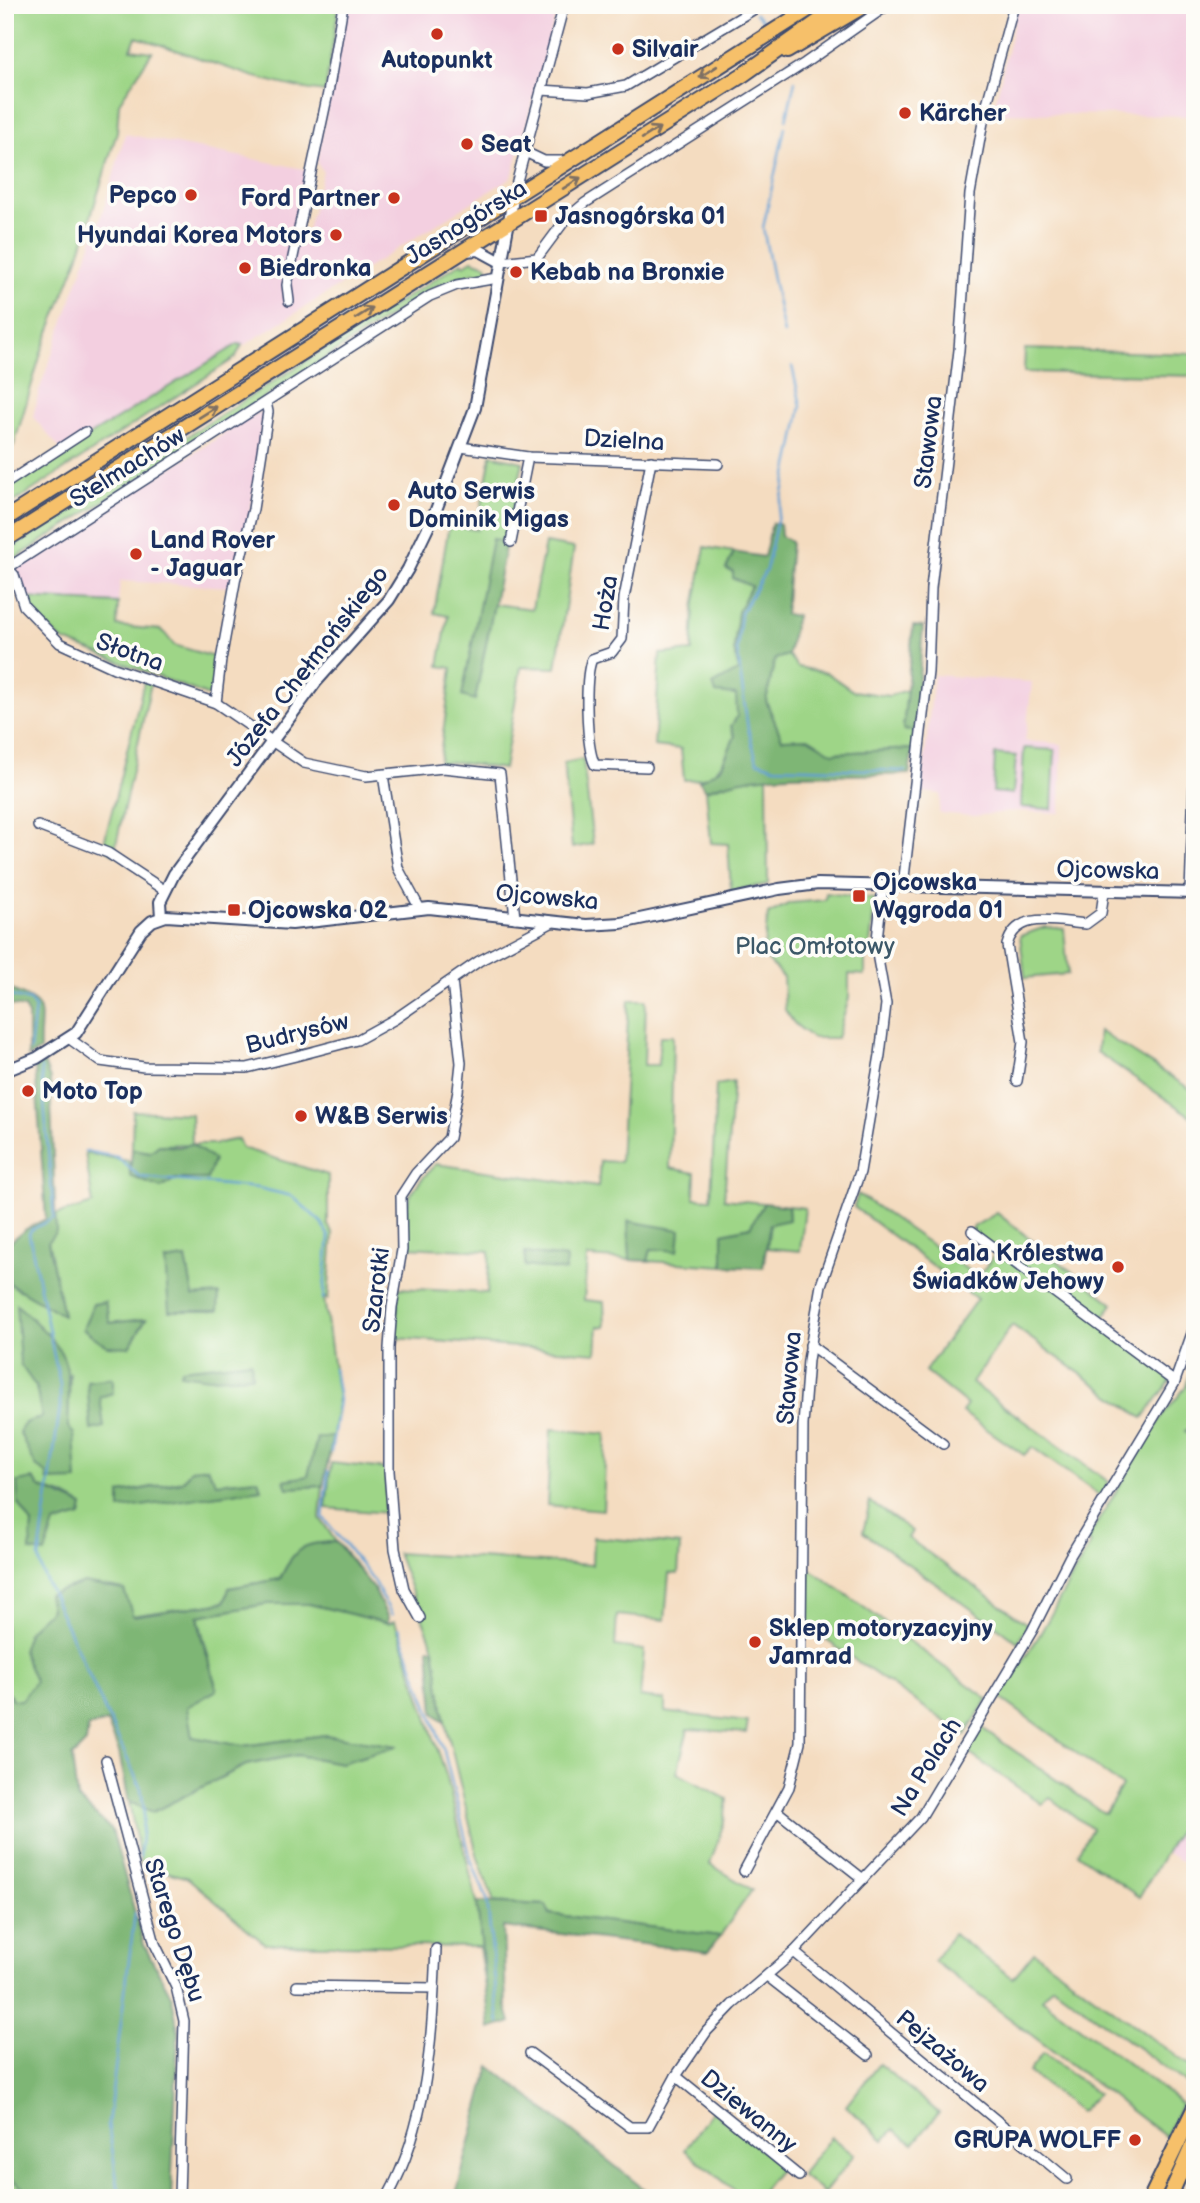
<svg xmlns="http://www.w3.org/2000/svg" width="1200" height="2203" viewBox="0 0 1200 2203" font-family="'Balsamiq Sans',sans-serif">
<rect width="100%" height="100%" fill="#fdfcf7"/>
<filter id="ink" filterUnits="userSpaceOnUse"><feTurbulence type="fractalNoise" baseFrequency=".0143" numOctaves="2"/><feDisplacementMap in="SourceGraphic" scale="14" xChannelSelector="R" yChannelSelector="G"/><feConvolveMatrix kernelMatrix="1 2 1 2 8 2 1 2 1" color-interpolation-filters="sRGB"/></filter>
<filter id="wash" filterUnits="userSpaceOnUse"><feTurbulence type="fractalNoise" baseFrequency=".00686" numOctaves="4" result="noise"/><feDisplacementMap in="SourceGraphic" scale="28" xChannelSelector="R" yChannelSelector="G"/><feGaussianBlur stdDeviation="1.57" result="paint"/><feColorMatrix in="noise" values="0 0 0 0 0 0 0 0 0 0 0 0 0 0 0 0 0 1.4 0 .05"/><feComposite in="paint" operator="in"/></filter>
<g filter="url(#wash)">
<rect width="100%" height="100%" fill="#f4dcc0"/>
<g fill="#f3cfe0">
<polygon points="346,5 558,5 512,177 67,457 33,417 39,391 106,202 125,134 309,170 295,238 305,240 323,172 317,163"/>
<polygon points="1018,5 1195,5 1195,116 993,113"/>
<polygon points="258,412 263,414 251,509 231,587 120,581 118,603 24,598 17,567"/>
<polygon points="934,675 1032,682 1025,741 1062,744 1060,813 1017,811 974,816 939,813 941,794 921,792"/>
<polygon points="1195,1803 1195,1869 1165,1852"/>
</g>
<g fill="#9ed587" stroke="#5c8272" stroke-width="2" fill-rule="evenodd">
<path d="M 5,5 L 339,5 L 325,92 C 258,84 200,56 136,37 L 131,49 L 152,52 L 119,103 L 117,132 L 78,258 L 41,353 L 14,445 L 5,455 Z"/>
<polygon points="472,260 487,265 487,275 480,278 476,272 438,285 16,558 5,559 5,552 462,262 464,265"/>
<polygon points="238,344 242,345 235,358 5,508 5,488"/>
<polygon points="1025,349 1195,354 1195,376 1024,372"/>
<polygon points="491,455 523,462 506,543 493,539 462,696 475,699 494,604 532,609 545,543 574,548 556,668 521,667 504,769 454,762 439,763 452,668 439,666 448,616 434,613 449,525 477,530"/>
<path d="M 705,547 L 734,552 L 726,569 L 733,572 L 734,579 L 751,586 L 738,612 L 734,650 L 739,670 L 737,717 L 731,727 L 735,736 C 723,763 718,781 684,780 L 681,749 L 654,746 L 660,654 L 692,651 L 694,608 Z"/>
<polygon points="24,598 118,603 117,626 162,630 174,645 217,658 214,692 209,696 62,640 45,625"/>
<polygon points="788,655 798,667 827,673 853,691 889,696 907,690 903,730 915,731 913,749 832,753 808,738 782,740 766,701 775,659"/>
<polygon points="144,682 151,683 114,854 103,847"/>
<polygon points="1024,748 1055,750 1052,809 1021,807"/>
<polygon points="995,754 1016,756 1013,794 993,792"/>
<polygon points="583,759 593,844 572,848 564,763"/>
<polygon points="753,776 767,776 768,884 731,891 728,844 711,843 706,790"/>
<polygon points="826,893 875,899 870,945 865,948 865,975 849,974 849,998 837,1038 812,1038 794,1023 785,1010 783,977 763,955 768,914 790,903 825,900"/>
<polygon points="1045,927 1064,929 1068,974 1025,978 1020,936"/>
<path d="M 629,1000 L 646,1000 L 644,1065 L 658,1065 L 660,1036 L 673,1036 L 670,1168 L 695,1173 L 694,1198 L 711,1199 L 716,1085 L 733,1082 L 724,1199 L 764,1203 L 750,1227 L 723,1233 L 723,1266 L 648,1261 L 651,1249 L 629,1221 L 630,1260 L 587,1257 L 584,1300 L 604,1302 L 605,1327 L 598,1326 L 596,1353 L 395,1338 L 399,1288 L 487,1293 L 490,1251 L 405,1247 C 405,1202 403,1197 436,1164 L 598,1187 L 600,1161 L 620,1162 Z"/>
<polygon points="1099,1031 1195,1092 1195,1119 1097,1052"/>
<path d="M 133,1111 L 191,1114 L 192,1144 L 214,1144 L 238,1139 L 242,1148 L 328,1175 L 328,1225 L 333,1234 L 328,1299 L 324,1298 L 338,1398 L 333,1436 L 317,1438 L 308,1477 L 284,1480 L 287,1488 L 323,1486 L 320,1518 L 336,1542 C 301,1543 295,1548 280,1579 L 230,1588 L 225,1602 L 132,1616 L 49,1594 L 52,1609 L 29,1630 L 36,1681 L 23,1700 L 13,1700 L 5,1688 L 5,1540 L 12,1526 L 5,1511 L 5,1266 L 10,1284 L 63,1315 L 48,1241 L 56,1231 L 55,1215 L 93,1204 L 85,1153 L 129,1161 L 130,1176 L 161,1188 L 175,1179 L 192,1144 L 159,1145 L 151,1152 L 132,1149 ZM 186,1258 L 193,1296 L 165,1261 ZM 105,1303 L 110,1323 L 146,1319 L 83,1329 ZM 70,1374 L 68,1427 L 46,1473 L 36,1465 L 25,1423 L 43,1417 L 36,1387 ZM 192,1469 L 216,1483 L 258,1479 L 261,1489 L 120,1508 L 120,1493 L 182,1481 ZM 18,1482 L 63,1495 L 83,1506 L 81,1516 L 54,1524 L 30,1550 L 32,1524 L 18,1502 Z"/>
<polygon points="858,1194 978,1277 995,1254 968,1233 973,1227 997,1213 1113,1304 1100,1322 1174,1376 1143,1418 1012,1325 972,1383 1109,1482 1102,1497 1032,1447 1024,1455 962,1412 967,1405 925,1371 977,1299 854,1207"/>
<polygon points="788,1206 805,1208 800,1251 767,1248 770,1223 789,1220"/>
<polygon points="1195,1357 1195,1426 1185,1431 1195,1438 1195,1803 1139,1897 1077,1853 1092,1829 1050,1798 1042,1804 964,1750 979,1726 1105,1814 1122,1786 999,1697 1039,1636 1091,1543 1087,1539 1162,1416 1185,1388"/>
<polygon points="551,1429 606,1434 603,1510 547,1505"/>
<polygon points="331,1463 386,1469 387,1513 326,1508"/>
<polygon points="870,1502 912,1531 908,1538 1028,1625 1018,1642 863,1532"/>
<polygon points="593,1537 680,1545 678,1574 669,1573 665,1620 617,1615 615,1646 644,1650 640,1697 665,1700 665,1712 748,1722 746,1733 688,1729 677,1773 727,1799 724,1822 710,1864 752,1890 720,1936 550,1914 546,1905 494,1902 478,1858 445,1722 434,1648 397,1553 592,1565"/>
<path d="M 804,1565 C 867,1607 926,1655 988,1699 L 965,1735 L 807,1627 Z"/>
<polygon points="267,1604 309,1604 388,1623 395,1621 447,1778 477,1902 487,2001 479,1947 265,1944 188,1878 141,1865 129,1802 153,1812 246,1765 297,1755 341,1763 396,1747 325,1735 242,1746 192,1737 186,1707 217,1690 198,1616"/>
<polygon points="953,1934 1013,1978 1034,1952 1195,2070 1189,2085 1053,1986 1042,1999 1182,2104 1166,2137 934,1961"/>
<polygon points="1043,2053 1098,2094 1080,2112 1029,2072"/>
<polygon points="879,2064 939,2113 913,2144 894,2129 884,2140 846,2106"/>
<polygon points="712,2111 782,2166 756,2198 744,2198 685,2150"/>
<polygon points="831,2137 854,2155 824,2193 801,2175"/>
<polygon points="5,2175 37,2198 5,2198"/>
</g>
<g fill="#7eb674" stroke="#4c7269" stroke-width="2">
<path d="M 772,523 L 780,524 L 781,536 L 791,542 L 785,614 L 796,616 L 788,655 L 775,659 L 766,701 L 782,739 L 808,738 L 833,753 L 913,749 L 909,774 C 842,778 770,766 706,790 L 699,781 L 721,768 L 735,736 L 731,726 L 737,717 L 736,695 L 716,693 L 713,685 L 739,670 L 734,650 L 738,612 L 751,586 L 733,578 L 733,572 L 726,569 L 734,552 L 764,557 Z"/>
<polygon points="492,539 506,543 475,700 462,696"/>
<polygon points="913,626 923,627 915,731 903,730"/>
<path d="M 5,965 L 11,990 C 52,1005 38,1011 40,1050 L 28,1057 L 28,1015 L 24,1008 L 5,1004 Z"/>
<polygon points="44,1063 50,1079 56,1231 48,1242 63,1315 10,1284 5,1266 5,1246 26,1229 46,1219 35,1065"/>
<polygon points="192,1144 214,1160 207,1179 175,1179 161,1188 130,1176 132,1149 150,1152 159,1145 178,1147"/>
<polygon points="764,1203 788,1206 789,1220 770,1224 763,1268 723,1266 723,1233 750,1227"/>
<polygon points="628,1221 680,1230 678,1251 651,1249 648,1261 630,1260"/>
<polygon points="525,1253 566,1258 565,1271 525,1266"/>
<polygon points="186,1258 193,1296 219,1294 218,1311 169,1311 165,1261"/>
<polygon points="105,1302 110,1323 146,1319 129,1347 107,1346 83,1329 93,1304"/>
<path d="M 16,1304 C 69,1353 71,1355 68,1427 L 74,1434 L 77,1480 L 48,1481 L 46,1473 L 36,1466 L 19,1432 L 25,1423 L 42,1417 L 36,1387 L 20,1364 Z"/>
<polygon points="251,1361 252,1376 209,1378 180,1374 181,1369"/>
<polygon points="113,1378 113,1393 100,1397 104,1427 91,1430 87,1381"/>
<polygon points="333,1436 323,1486 287,1488 284,1480 308,1476 317,1438"/>
<polygon points="207,1467 216,1483 258,1479 261,1489 120,1509 120,1493 182,1482 192,1469"/>
<polygon points="33,1479 40,1487 83,1506 81,1516 54,1524 45,1553 30,1551 32,1524 18,1502 17,1482"/>
<path d="M 336,1542 L 374,1589 L 388,1618 L 388,1623 L 309,1604 L 267,1604 L 198,1616 L 201,1635 L 217,1690 L 187,1707 L 192,1737 L 243,1746 L 325,1735 L 398,1746 L 341,1763 L 297,1755 L 246,1765 L 153,1812 L 129,1802 L 119,1752 L 107,1722 L 88,1727 L 86,1743 L 72,1757 L 77,1798 L 112,1830 L 144,1945 L 172,1997 L 178,2030 L 171,2198 L 37,2198 L 5,2175 L 5,1688 L 13,1700 L 22,1700 L 35,1681 L 22,1651 L 29,1630 L 51,1609 L 48,1595 L 84,1583 L 124,1590 L 133,1616 L 225,1602 L 229,1588 L 280,1579 C 295,1548 301,1543 336,1542 Z"/>
<polygon points="429,1648 434,1648 445,1722 434,1713"/>
<polygon points="477,1902 546,1905 550,1914 720,1936 708,1952 503,1927 506,2005 511,2022 490,2029"/>
<polygon points="490,2066 655,2198 455,2198"/>
</g>
<g fill="none" stroke-linecap="round" stroke-linejoin="round">
<g stroke="#609fd2" stroke-width="2.5">
<polyline points="755,13 764,21"/>
<polyline points="789,59 791,63"/>
<polyline points="786,120 795,81"/>
<polyline points="784,334 763,228 785,127"/>
<polyline points="792,366 801,406 794,443 766,570 741,613 737,649 748,729 757,761 775,767 905,771"/>
<polyline points="5,985 7,995 30,1001 35,1008 30,1050"/>
<polyline points="41,1068 54,1218 31,1230 29,1234 60,1385 60,1407 39,1558 42,1572 141,1789 144,1809 140,1857"/>
<polyline points="85,1151 117,1157 140,1177 258,1188 292,1196 322,1223 329,1237 323,1299"/>
<polyline points="331,1452 339,1400 334,1369"/>
<polyline points="328,1472 323,1517 373,1580 392,1615"/>
<polyline points="399,1628 444,1751 471,1860 487,1899 499,2023"/>
<polyline points="120,2198 108,2124 135,1913"/>
</g>
</g>
</g>
<g filter="url(#ink)">
<g fill="none" stroke-linecap="round" stroke-linejoin="round">
<defs>
<g id="minor">
<polyline points="541,90 588,93 626,86 761,5"/>
<polyline points="525,152 544,161 563,161"/>
<polyline points="513,196 564,5"/>
<polyline points="501,262 537,258 566,219 585,203 805,63 888,5"/>
<polyline points="289,301 287,285 328,93 343,5"/>
<polyline points="461,447 528,457 718,464"/>
<polyline points="5,484 85,432"/>
<polyline points="511,542 528,457"/>
<polyline points="5,565 14,575 24,606 60,643 114,668 216,703 304,763 366,776 443,768 500,774 515,918"/>
<polyline points="6,569 430,296 457,285 498,278"/>
<polyline points="216,703 221,660 236,577 253,509 268,412 266,402"/>
<path d="M 647,767 L 595,765 C 586,748 584,677 592,659 L 612,652 L 622,639 L 624,598 L 651,461"/>
<polyline points="383,775 398,868 420,909"/>
<polyline points="38,826 108,853 164,890"/>
<polyline points="903,886 928,672 931,588 959,350 970,194 985,111 1014,5"/>
<polyline points="1190,892 1195,757"/>
<polyline points="70,1039 100,1061 144,1067 247,1068 296,1056 357,1040 395,1019 479,961 551,923"/>
<path d="M 1017,1081 L 1023,1042 L 1007,945 C 1017,909 1057,922 1086,924 L 1101,913 L 1104,892"/>
<polyline points="972,1231 1175,1382"/>
<polyline points="810,1345 943,1444"/>
<polyline points="420,1618 404,1589 395,1549 389,1471 389,1348 392,1307 402,1250 401,1196 416,1173 449,1138 458,1091 461,1063 452,981"/>
<polyline points="106,1760 155,1944 176,1987 184,2021 179,2198"/>
<polyline points="778,1812 863,1879"/>
<polyline points="744,1871 789,1787 800,1743 803,1425 808,1360 821,1285 860,1172 880,1055 886,1004 876,948 883,886"/>
<polyline points="794,1952 1067,2179"/>
<polyline points="767,1976 868,2055"/>
<polyline points="297,1986 434,1988"/>
<polyline points="530,2053 630,2127 648,2127 676,2076 707,2031 732,2005 794,1952 921,1817 1032,1631 1070,1556 1174,1384 1195,1325"/>
<polyline points="676,2076 799,2176"/>
<path d="M 387,2198 C 429,2122 432,2035 436,1949"/>
</g>
<g id="tertiary">
<polyline points="464,251 479,250 501,262"/>
<polyline points="161,917 160,902 174,874 316,682 389,600 408,569 434,515 475,408 513,199"/>
<polyline points="5,1071 37,1058 76,1033 141,931 152,921 166,916 292,924 429,908 586,925 621,923 779,889 818,884 1195,893"/>
</g>
<g id="primary">
<polyline points="787,51 865,5"/>
<polyline points="5,519 815,5"/>
<polyline points="5,540 744,74 842,5"/>
<polyline points="1151,2198 1195,2107"/>
<polyline points="1169,2198 1195,2140"/>
</g>
</defs>
<use href="#minor" stroke="#3c496d" stroke-width="12"/>
<use href="#tertiary" stroke="#3c496d" stroke-width="14"/>
<use href="#primary" stroke="#3c496d" stroke-width="18"/>
<use href="#minor" stroke="#fff" stroke-width="9"/>
<use href="#tertiary" stroke="#fff" stroke-width="10"/>
<use href="#primary" stroke="#f6c06b" stroke-width="14"/>
</g>
<defs><path id="oneway-shaft" d="M-6 0H5M1.5-3L5.5 0L1.5 3" fill="none" stroke-width="1.6" stroke-linecap="round" stroke-linejoin="round" transform="scale(1.75)"/></defs>
<g stroke="#7e7064">
<use href="#oneway-shaft" transform="translate(708 72) rotate(147)"/>
<use href="#oneway-shaft" transform="translate(651 133) rotate(-32)"/>
<use href="#oneway-shaft" transform="translate(572 183) rotate(-32)"/>
<use href="#oneway-shaft" transform="translate(364 313) rotate(-32)"/>
<use href="#oneway-shaft" transform="translate(208 412) rotate(-32)"/>
</g>
</g>
<g fill="#c8321e" stroke="#fdfcf7" stroke-width="2.5">
<circle cx="437" cy="34" r="7"/>
<circle cx="618" cy="49" r="7"/>
<circle cx="905" cy="113" r="7"/>
<circle cx="467" cy="144" r="7"/>
<circle cx="191" cy="195" r="7"/>
<circle cx="394" cy="198" r="7"/>
<rect x="534" y="209" width="14" height="14" rx="3.5"/>
<circle cx="336" cy="235" r="7"/>
<circle cx="245" cy="268" r="7"/>
<circle cx="516" cy="272" r="7"/>
<circle cx="394" cy="505" r="7"/>
<circle cx="136" cy="554" r="7"/>
<rect x="852" y="889" width="14" height="14" rx="3.5"/>
<rect x="227" y="903" width="14" height="14" rx="3.5"/>
<circle cx="28" cy="1091" r="7"/>
<circle cx="301" cy="1116" r="7"/>
<circle cx="1118" cy="1267" r="7"/>
<circle cx="755" cy="1642" r="7"/>
<circle cx="1135" cy="2140" r="7"/>
</g>
<g text-anchor="middle" stroke-width="7" stroke-linejoin="round" paint-order="stroke">
<g font-size="24" font-weight="bold" fill="#1b2f5e" stroke="#fdfcf7" text-anchor="start">
<text x="632" y="57">Silvair</text>
<text x="437" y="68" text-anchor="middle">Autopunkt</text>
<text x="919" y="121">Kärcher</text>
<text x="481" y="152">Seat</text>
<text x="177" y="203" text-anchor="end">Pepco</text>
<text x="380" y="206" text-anchor="end">Ford Partner</text>
<text x="555" y="224">Jasnogórska 01</text>
<text x="322" y="243" text-anchor="end">Hyundai Korea Motors</text>
<text x="259" y="276">Biedronka</text>
<text x="530" y="280">Kebab na Bronxie</text>
<text x="408" y="499">Auto Serwis<tspan x="408" dy="28">Dominik Migas</tspan></text>
<text x="150" y="548">Land Rover<tspan x="150" dy="28">- Jaguar</tspan></text>
<text x="873" y="890">Ojcowska<tspan x="873" dy="28">Wągroda 01</tspan></text>
<text x="248" y="918">Ojcowska 02</text>
<text x="42" y="1099">Moto Top</text>
<text x="315" y="1124">W&amp;B Serwis</text>
<text x="1104" y="1261" text-anchor="end">Sala Królestwa<tspan x="1104" dy="28">Świadków Jehowy</tspan></text>
<text x="769" y="1636">Sklep motoryzacyjny<tspan x="769" dy="28">Jamrad</tspan></text>
<text x="1121" y="2148" text-anchor="end">GRUPA WOLFF</text>
</g>
<g font-size="24" fill="#1b2f5e" stroke="#fdfcf7">
<text transform="translate(466 222) rotate(-32)" y="8">Jasnogórska</text>
<text transform="translate(624 440) rotate(3)" y="8">Dzielna</text>
<text transform="translate(928 442) rotate(-83)" y="8">Stawowa</text>
<text transform="translate(127 467) rotate(-32)" y="8">Stelmachów</text>
<text transform="translate(605 603) rotate(-81)" y="8">Hoża</text>
<text transform="translate(130 652) rotate(20)" y="8">Słotna</text>
<text transform="translate(307 666) rotate(-52)" y="8">Józefa Chełmońskiego</text>
<text transform="translate(1108 870) rotate(1)" y="8">Ojcowska</text>
<text transform="translate(547 897) rotate(5)" y="8">Ojcowska</text>
<text transform="translate(297 1033) rotate(-14)" y="8">Budrysów</text>
<text transform="translate(376 1290) rotate(-83)" y="8">Szarotki</text>
<text transform="translate(789 1378) rotate(-85)" y="8">Stawowa</text>
<text transform="translate(926 1767) rotate(-58)" y="8">Na Polach</text>
<text transform="translate(175 1930) rotate(72)" y="8">Starego Dębu</text>
<text transform="translate(943 2051) rotate(40)" y="8">Pejzażowa</text>
<text transform="translate(749 2111) rotate(39)" y="8">Dziewanny</text>
</g>
<g font-size="24" fill="#3c5868" stroke="#fdfcf7">
<text x="815" y="954">Plac Omłotowy</text>
</g>
</g>
<rect width="1200" height="2203" fill="none" stroke="#fdfcf7" stroke-width="28"/>
</svg>
